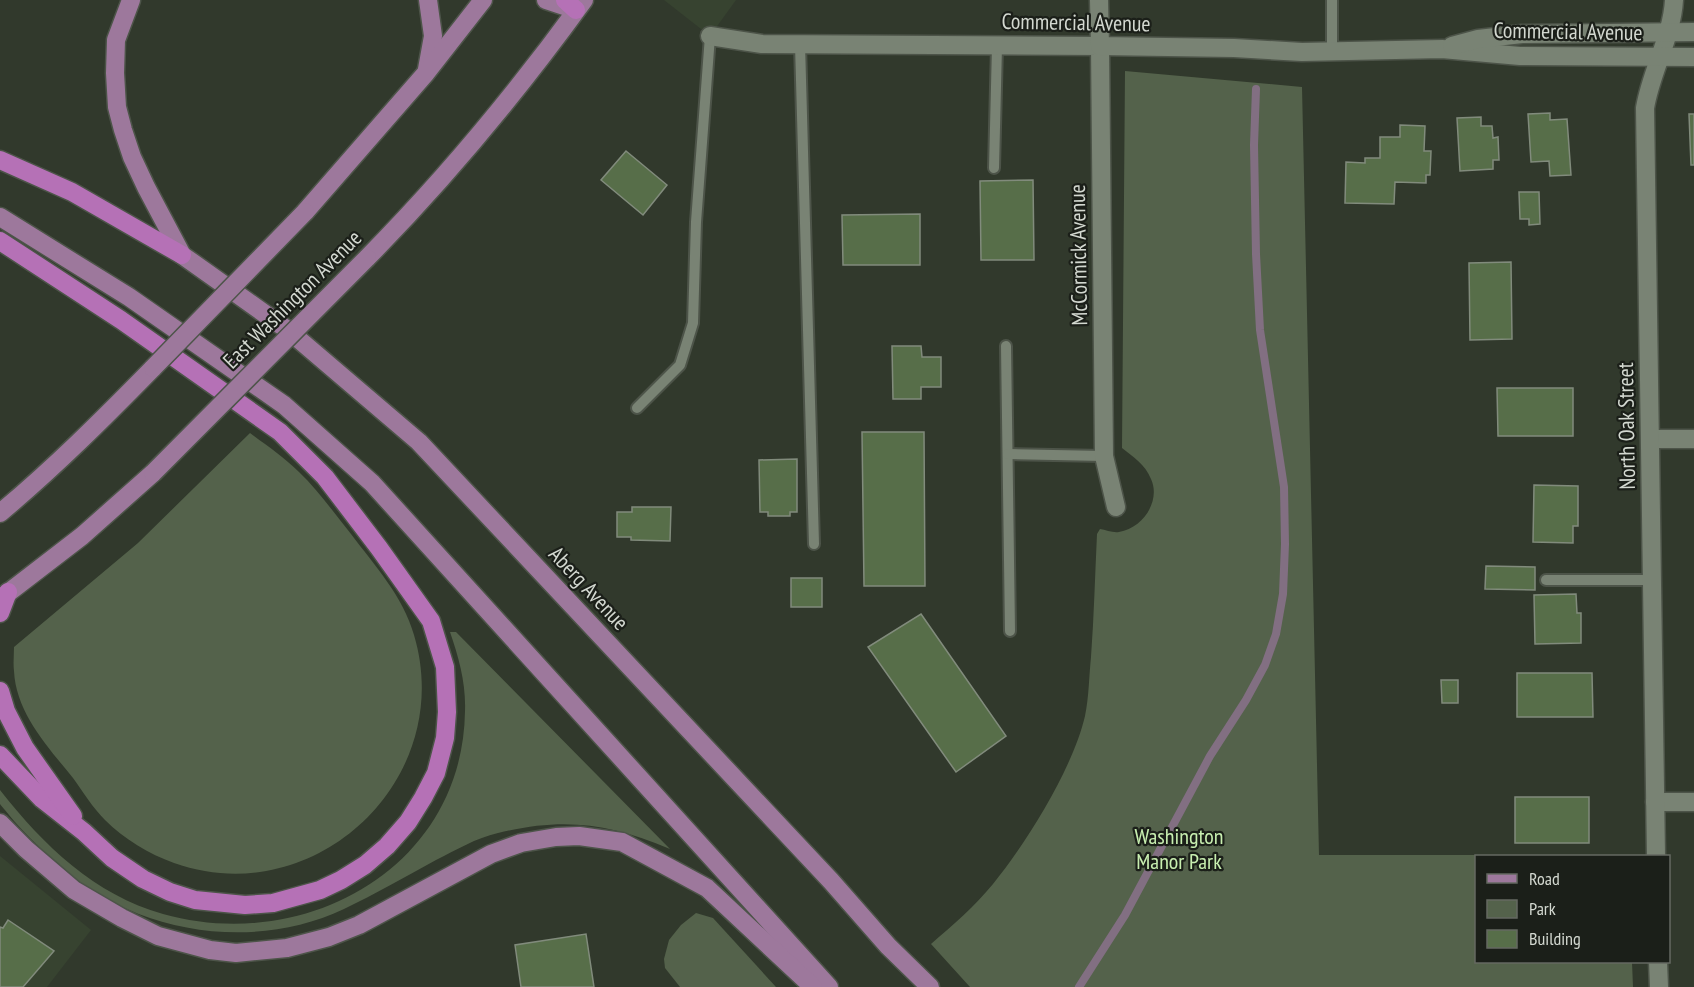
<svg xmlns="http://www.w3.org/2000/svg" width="1694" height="987" viewBox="0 0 1694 987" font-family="'PT Sans Narrow',sans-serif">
<rect width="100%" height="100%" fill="#31392c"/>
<g fill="#374330">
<polygon points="664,0 736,0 710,36"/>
<polygon points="0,856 91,930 47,987 0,987"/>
</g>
<g fill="#54624b">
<path d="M 1125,71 L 1302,87 L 1319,855 L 1629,855 L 1476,856 L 1476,962 L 1632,962 L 1633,987 L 970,987 L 931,944 C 953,925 975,906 993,884 C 1027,842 1073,768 1085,716 C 1089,697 1089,676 1091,657 C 1094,616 1095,575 1097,534 L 1100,529 C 1106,530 1113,533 1119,532 C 1143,528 1161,501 1151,479 C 1145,464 1133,457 1122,448 Z"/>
<path d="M 250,433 C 266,445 284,457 299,472 C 318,490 334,513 351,534 C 375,566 403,596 414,635 C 457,779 315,913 174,863 C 149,854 124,839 105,820 C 93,808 83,792 73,778 C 48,747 16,713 14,671 C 13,663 14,655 14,647 L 138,543 Z"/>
<path d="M 450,632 L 456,632 L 670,849 C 609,823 563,817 498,833 C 476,838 456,850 436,860 C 405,877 375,894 344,909 C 249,954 128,932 53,860 C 38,846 22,831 9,815 C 7,812 2,807 0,804 C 0,801 0,794 0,790 C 43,845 95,895 163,914 C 305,954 463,868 465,711 C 466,684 459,658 450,632 Z"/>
<polygon points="696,913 713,918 776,987 680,987 665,968 664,959 669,940 681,925"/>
</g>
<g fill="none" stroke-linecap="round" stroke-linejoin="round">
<polyline stroke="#826f82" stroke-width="8" points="1079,987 1125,915 1210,756 1246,700 1265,665 1276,634 1283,594 1285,544 1284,487 1260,330 1256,254 1254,145 1256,89"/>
</g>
<g fill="#576e49" stroke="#818b7c" stroke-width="1.5">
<polygon points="1550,113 1550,120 1567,119 1571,175 1550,176 1549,161 1531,162 1528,114"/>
<polygon points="1689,114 1694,114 1694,165 1691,165"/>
<polygon points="1481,117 1481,126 1492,126 1493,138 1498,137 1499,160 1493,160 1493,169 1460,171 1457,118"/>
<polygon points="1400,125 1425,126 1424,151 1431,151 1430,175 1426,175 1426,183 1395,182 1394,204 1345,203 1346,162 1365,163 1365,158 1380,158 1380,137 1400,137"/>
<polygon points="626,151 667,185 643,215 601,180"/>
<polygon points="1033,180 1034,260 981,260 980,181"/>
<polygon points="1519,192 1539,192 1540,224 1529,225 1529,219 1520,219"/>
<polygon points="920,214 920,265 843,265 842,215"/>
<polygon points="1511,262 1512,339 1470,340 1469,263"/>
<polygon points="892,346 921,346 922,357 941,357 941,387 921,387 921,399 893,399"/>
<polygon points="1497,388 1573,388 1573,436 1498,436"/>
<polygon points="862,432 924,432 925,586 864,586"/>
<polygon points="797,459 797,512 790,512 790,516 768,516 768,512 760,512 759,460"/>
<polygon points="1534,485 1578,486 1578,526 1573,526 1573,543 1533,542"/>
<polygon points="632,507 671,507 670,541 631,540 631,537 617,537 617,512 632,512"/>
<polygon points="1486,566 1535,567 1535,590 1485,589"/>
<rect x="791" y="578" width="31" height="29"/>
<polygon points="1576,594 1577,613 1581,613 1581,643 1535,644 1534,595"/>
<polygon points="921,614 1006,736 956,772 868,647"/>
<polygon points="1517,673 1592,673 1593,717 1517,717"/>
<polygon points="1441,680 1458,680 1458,703 1442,703"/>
<rect x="1515" y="797" width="74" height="46"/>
<polygon points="8,920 54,951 23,987 0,987 0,927 3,928"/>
<polygon points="586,934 594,987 521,987 515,945"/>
</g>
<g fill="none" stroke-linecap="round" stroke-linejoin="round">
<defs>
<g id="service">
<polyline points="1332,0 1332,51"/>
<polyline points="800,44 814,544"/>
<polyline points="994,168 997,46"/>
<polyline points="1006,346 1010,631"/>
<polyline points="637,408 680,365 693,323 696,222 710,36"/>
<polyline points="1008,454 1104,456"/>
<polyline points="1546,580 1652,580"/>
</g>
<g id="minor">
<polyline points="710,36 762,44 1100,46 1104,456 1116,507"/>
<polyline points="1651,439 1694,439"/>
<polyline points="1655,802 1694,802"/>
<path d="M 1656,856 L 1645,108 C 1651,71 1672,37 1674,0"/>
<polyline points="1658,962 1659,987"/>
</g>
<g id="tertiary">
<polyline points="1099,0 1100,46 1234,48 1302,52 1442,49 1520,56 1694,57"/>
<polyline points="1452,46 1478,39 1522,34 1694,32"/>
</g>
<g id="primary">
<polyline points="131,0 116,40 115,73 117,107 123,130 132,157 146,187 182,255 289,331 419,442 831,881 888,946 930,987"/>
<polyline points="546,0 576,10"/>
<polyline points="427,69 433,36 428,0"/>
<polyline points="305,212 426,73 483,0"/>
<polyline points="0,217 129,297 284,405 372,483 829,987"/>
<path d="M 367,258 C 446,178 518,91 584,0"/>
<path d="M 0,513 C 54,468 104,418 153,368"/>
<polyline points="0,599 82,536 153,473"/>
<polyline points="0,823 26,849 74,890 122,918 158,936 210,950 236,953 287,948 329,937 359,925 491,854 521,843 556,837 579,836 622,842 707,888 813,987"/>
</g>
<g id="motorway">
<polyline points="565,0 576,10"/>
<polyline points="0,160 72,192 182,255"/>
<polyline points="0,241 121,320 280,432 325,477 379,548 431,621 445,667 447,712 445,738 436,773 423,798 408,822 387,846 365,865 341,880 320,890 273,903 245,905 195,900 170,892 143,879 112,858 84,832 42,799 0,755"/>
<polyline points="0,613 8,592"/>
<polyline points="0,691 6,711 25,748 73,816"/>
</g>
</defs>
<use href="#service" stroke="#4d5449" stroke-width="14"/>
<use href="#minor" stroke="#4d5449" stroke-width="21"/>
<use href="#tertiary" stroke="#4d5449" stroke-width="21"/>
<use href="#primary" stroke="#4d5449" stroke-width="21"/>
<use href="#motorway" stroke="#4d5449" stroke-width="21"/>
<use href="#service" stroke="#798374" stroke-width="10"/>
<use href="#minor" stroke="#798374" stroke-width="18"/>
<use href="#tertiary" stroke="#798374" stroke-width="18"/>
<use href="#primary" stroke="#9d789c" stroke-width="18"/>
<use href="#motorway" stroke="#b571b6" stroke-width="18"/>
<defs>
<g id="primary-bridge">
<polyline points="153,368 305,212"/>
<polyline points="153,473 367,258"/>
</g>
</defs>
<use href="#primary-bridge" stroke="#4d5449" stroke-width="21" stroke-linecap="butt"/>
<use href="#primary-bridge" stroke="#9d789c" stroke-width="18"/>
</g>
<g text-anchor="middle" stroke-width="4.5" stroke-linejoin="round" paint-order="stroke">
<g font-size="22" fill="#d3d8d0" stroke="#1b1f19">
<text transform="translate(1076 22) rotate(1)" y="8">Commercial Avenue</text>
<text transform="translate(1568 31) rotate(1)" y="8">Commercial Avenue</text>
<text transform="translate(1078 255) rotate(-91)" y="8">McCormick Avenue</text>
<text transform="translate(292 299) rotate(-45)" y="8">East Washington Avenue</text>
<text transform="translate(1626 426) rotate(-91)" y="8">North Oak Street</text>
<text transform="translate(589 588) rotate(47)" y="8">Aberg Avenue</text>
</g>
<g font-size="22" fill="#c8efb0" stroke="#1b1f19">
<text x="1179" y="844">Washington<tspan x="1179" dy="25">Manor Park</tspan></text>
</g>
</g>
<rect x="1475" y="855" width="195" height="108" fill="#1b1f19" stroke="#656962" stroke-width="1.5"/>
<rect x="1487" y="874" width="30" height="9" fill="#9d789c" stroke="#656962" stroke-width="1.5"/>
<text x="1529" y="885" font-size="18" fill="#d3d8d0">Road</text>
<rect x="1487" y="900" width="30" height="18" fill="#54624b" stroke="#656962" stroke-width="1.5"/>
<text x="1529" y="915" font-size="18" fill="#d3d8d0">Park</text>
<rect x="1487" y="930" width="30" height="18" fill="#576e49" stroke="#656962" stroke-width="1.5"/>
<text x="1529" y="945" font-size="18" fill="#d3d8d0">Building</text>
</svg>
